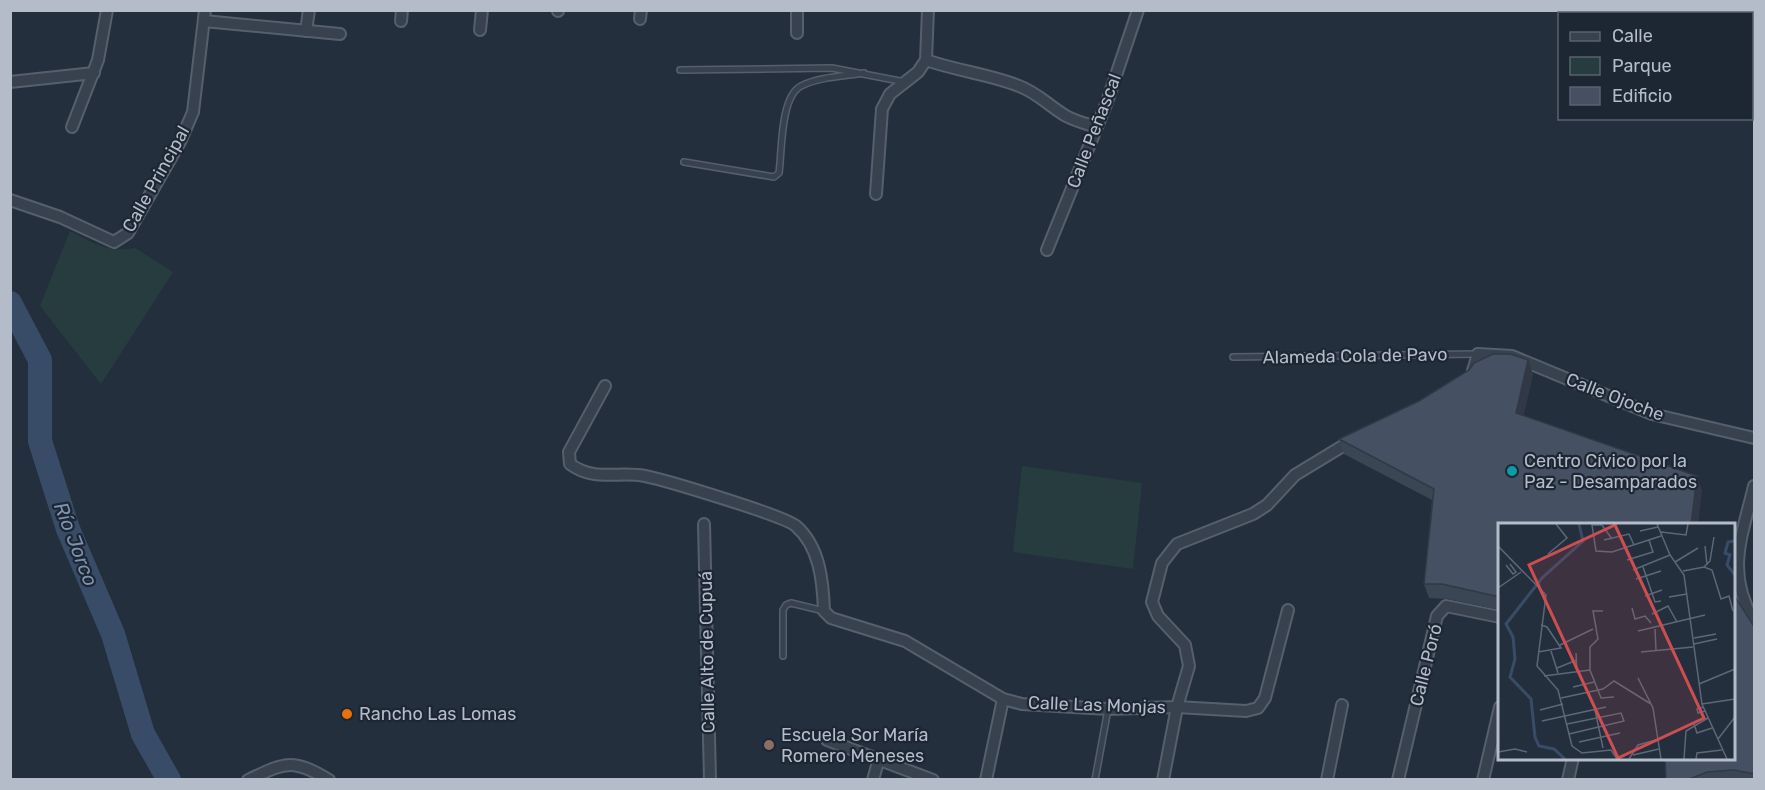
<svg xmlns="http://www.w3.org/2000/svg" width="1765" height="790" viewBox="0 0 1765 790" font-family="Rubik,sans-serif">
<rect width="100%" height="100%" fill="#242f3e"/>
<g fill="#263c3f">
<path d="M 70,231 C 92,243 108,253 135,248 L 173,272 L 101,384 L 40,306 Z"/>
<polygon points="1022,466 1142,483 1133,569 1013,552"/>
</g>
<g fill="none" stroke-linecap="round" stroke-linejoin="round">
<polyline stroke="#394c67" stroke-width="24" points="10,303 40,360 40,441 68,529 113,634 143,734 169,780"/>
<defs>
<g id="service">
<polyline points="1655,14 1655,10"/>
<polyline points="1716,14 1716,10"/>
<polyline points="680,70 832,68 905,82"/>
<path d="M 684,162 L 774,177 L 779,173 C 782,152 780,97 801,86 C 818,77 845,76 864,73"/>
<polyline points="1233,357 1477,354"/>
<polyline points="783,656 783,610 786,605 791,603 824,611"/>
<polyline points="1095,780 1108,709"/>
</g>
<g id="minor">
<polyline points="558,11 558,10"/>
<polyline points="640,19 641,10"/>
<polyline points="204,21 340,34"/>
<polyline points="401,21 402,10"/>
<polyline points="480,30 482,10"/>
<polyline points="306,31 309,10"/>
<polyline points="797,33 797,10"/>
<path d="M 926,60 C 957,71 989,74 1019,86 C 1038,93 1049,106 1066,116 C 1075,121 1087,124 1096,127"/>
<polyline points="10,82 94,73"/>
<polyline points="72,127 98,60 107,10"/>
<polyline points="876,194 882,109 890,94 918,72 926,60 928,10"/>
<polyline points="10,200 60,217 114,242 128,233 180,142 193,112 205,10"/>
<polyline points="1047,250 1107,102 1138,10"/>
<polyline points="1472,374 1478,354 1512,356 1652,414 1754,438"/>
<path d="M 605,386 L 569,452 L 570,464 C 594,482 618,471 645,476 C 665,480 785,516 796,526 C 820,547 823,582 824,611 L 831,618 L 905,641 L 1003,699 L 1022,704 L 1108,709 L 1177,707 L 1246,711 L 1258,708 L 1265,698 L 1288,610"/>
<path d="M 1754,486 C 1742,537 1725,572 1754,621"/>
<polyline points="704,524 710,780"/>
<polyline points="827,740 933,780"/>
<path d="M 248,780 C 285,763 291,757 329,780"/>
<polyline points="873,780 879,758"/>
<polyline points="986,780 1003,699"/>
<polyline points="1163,780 1177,707 1189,666 1185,645 1158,616 1152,602 1162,563 1177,544 1253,514 1267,505 1295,475 1351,441"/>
<polyline points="1327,780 1342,705"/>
<polyline points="1398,780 1437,616 1446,606 1500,617"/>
<polyline points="1483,780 1500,707"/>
<polyline points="1568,780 1573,758"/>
</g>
</defs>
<use href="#service" stroke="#565f6c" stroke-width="8"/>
<use href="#minor" stroke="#565f6c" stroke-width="14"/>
<use href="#service" stroke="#38414e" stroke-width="5"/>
<use href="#minor" stroke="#38414e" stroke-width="10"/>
</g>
<g fill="#3b4654">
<polygon points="1558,10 1647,10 1646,14 1560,14"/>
<polygon points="1533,374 1523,416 1702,490 1500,525 1500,610 1448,599 1429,598 1424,584 1432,500 1344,454 1339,439"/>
<polygon points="1755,628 1755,780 1666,780"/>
</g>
<g fill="#303945">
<polygon points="1638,10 1647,10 1646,14 1638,14"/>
<polygon points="1701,10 1706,10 1706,14 1700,14"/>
<polygon points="1528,360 1533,374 1521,427 1516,413"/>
<polygon points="1697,476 1702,490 1698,525 1691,525"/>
</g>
<g fill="#455162" stroke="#303945" stroke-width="1.5">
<polygon points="1571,10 1638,10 1638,14 1583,14"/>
<polygon points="1678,10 1701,10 1700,14 1677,14"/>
<polygon points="1493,354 1510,354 1528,360 1516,413 1697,476 1691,525 1500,525 1500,597 1442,584 1424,584 1434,489 1339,439 1419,401 1469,370 1474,363"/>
<polygon points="1734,595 1755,628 1755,774 1734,770 1707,772 1687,780 1666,780 1665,759 1734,759"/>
</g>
<circle fill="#0f9aa8" stroke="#1d2633" stroke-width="2" cx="1512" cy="471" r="6"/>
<circle fill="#e8710a" stroke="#1d2633" stroke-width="2" cx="347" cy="714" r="6"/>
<circle fill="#8d6e63" stroke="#1d2633" stroke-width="2" cx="769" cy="745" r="6"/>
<g text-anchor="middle" stroke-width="4.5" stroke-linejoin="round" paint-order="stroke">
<g font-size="18" fill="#b4bcc9" stroke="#1d2633">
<text transform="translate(1094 131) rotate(-69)" y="6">Calle Peñascal</text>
<text transform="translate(156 179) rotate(-61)" y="6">Calle Principal</text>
<text transform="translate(1355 356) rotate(-1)" y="6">Alameda Cola de Pavo</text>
<text transform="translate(1615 397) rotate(21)" y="6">Calle Ojoche</text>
<text transform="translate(707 652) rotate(-91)" y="6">Calle Alto de Cupuá</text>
<text transform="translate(1426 665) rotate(-76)" y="6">Calle Poró</text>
<text transform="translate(1097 705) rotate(2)" y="6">Calle Las Monjas</text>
</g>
<g font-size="18" fill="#b4bcc9" stroke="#1d2633" text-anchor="start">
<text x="1524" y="467">Centro Cívico por la<tspan x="1524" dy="21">Paz - Desamparados</tspan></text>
<text x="359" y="720">Rancho Las Lomas</text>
<text x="781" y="741">Escuela Sor María<tspan x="781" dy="21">Romero Meneses</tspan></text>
</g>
<g font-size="20" font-style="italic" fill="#7c92b1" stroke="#1d2633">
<text transform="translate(76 544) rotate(69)" y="7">Río Jorco</text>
</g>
</g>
<g transform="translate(1498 523)">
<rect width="237" height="237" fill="#242f3e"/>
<path fill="none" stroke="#394c67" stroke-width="3" d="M 237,18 L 230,19 L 227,30 L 232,32 L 229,42 L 237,52M 67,236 L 56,226 L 41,223 L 37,214 L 33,176 L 12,154 L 17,136 L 15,114 L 8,101 L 44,55 L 85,18 L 81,1"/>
<path fill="none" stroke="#5e6776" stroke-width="1.5" d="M 159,1 L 172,32 L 186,52 L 204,181 L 229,236M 142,8 L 160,4M 163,9 L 188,12 L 190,1M 114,16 L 104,2 L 94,2 L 98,28 L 114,29 L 163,13M 106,17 L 131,11 L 136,22M 0,23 L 48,72 L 39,143 L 60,167 L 74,223 L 84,230 L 113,227 L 119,236M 207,23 L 209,42M 50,31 L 69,15 L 58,1M 129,37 L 155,29 L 151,17M 177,39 L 200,25M 8,42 L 15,51 L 18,49 L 12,41M 145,44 L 157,79 L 163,78M 206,44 L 212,38 L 216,14M 135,47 L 172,32M 185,48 L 206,44 L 214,47 L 223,76 L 231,73 L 235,88M 138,56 L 163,48M 0,65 L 23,49M 147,73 L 164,67M 171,74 L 189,71M 134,85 L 137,96 L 147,93 L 153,100M 105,88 L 95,88 L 100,116 L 92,124 L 92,147 L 103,175 L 116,174M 154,91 L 170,83 L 179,99M 157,106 L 158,128M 140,108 L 207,92M 196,115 L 218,111M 196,121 L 219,116M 62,122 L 95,106M 53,128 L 60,150M 40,129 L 63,125 L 49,104 L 43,102M 143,129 L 195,124M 78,130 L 79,149M 59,145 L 79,137M 46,153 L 92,147M 140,155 L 155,185 L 163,236M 201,161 L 237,146M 75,164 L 96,159M 63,175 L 105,166 L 116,158 L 153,181M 204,181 L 237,176M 206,184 L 199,186 L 200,190 L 207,188M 42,187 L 65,181M 97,187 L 105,225M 44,198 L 108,184M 69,201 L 123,190 L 126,198 L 71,211M 196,201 L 199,210 L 214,205M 220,216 L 237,194M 81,219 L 122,210M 0,229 L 17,226 L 29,229M 135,232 L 161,226M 131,236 L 140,222 L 158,217M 186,236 L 188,208 L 210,195M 198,236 L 199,230 L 224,227"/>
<path fill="#ce4d50" fill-opacity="0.15" stroke="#ce4d50" stroke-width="3" d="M 117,2 L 206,195 L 120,235 L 31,42 Z"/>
<rect width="237" height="237" fill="none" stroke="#b4bcc9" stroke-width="3"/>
</g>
<rect width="1765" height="790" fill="none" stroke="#b4bcc9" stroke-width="24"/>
<rect x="1558" y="12" width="195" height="108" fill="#1d2633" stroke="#59626f" stroke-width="1.5"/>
<rect x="1570" y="32" width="30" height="9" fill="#38414e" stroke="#59626f" stroke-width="1.5"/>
<text x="1612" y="42" font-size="18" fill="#b4bcc9">Calle</text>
<rect x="1570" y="57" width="30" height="18" fill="#263c3f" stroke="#59626f" stroke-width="1.5"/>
<text x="1612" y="72" font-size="18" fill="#b4bcc9">Parque</text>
<rect x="1570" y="87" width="30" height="18" fill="#455162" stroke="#59626f" stroke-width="1.5"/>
<text x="1612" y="102" font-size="18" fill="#b4bcc9">Edificio</text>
</svg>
